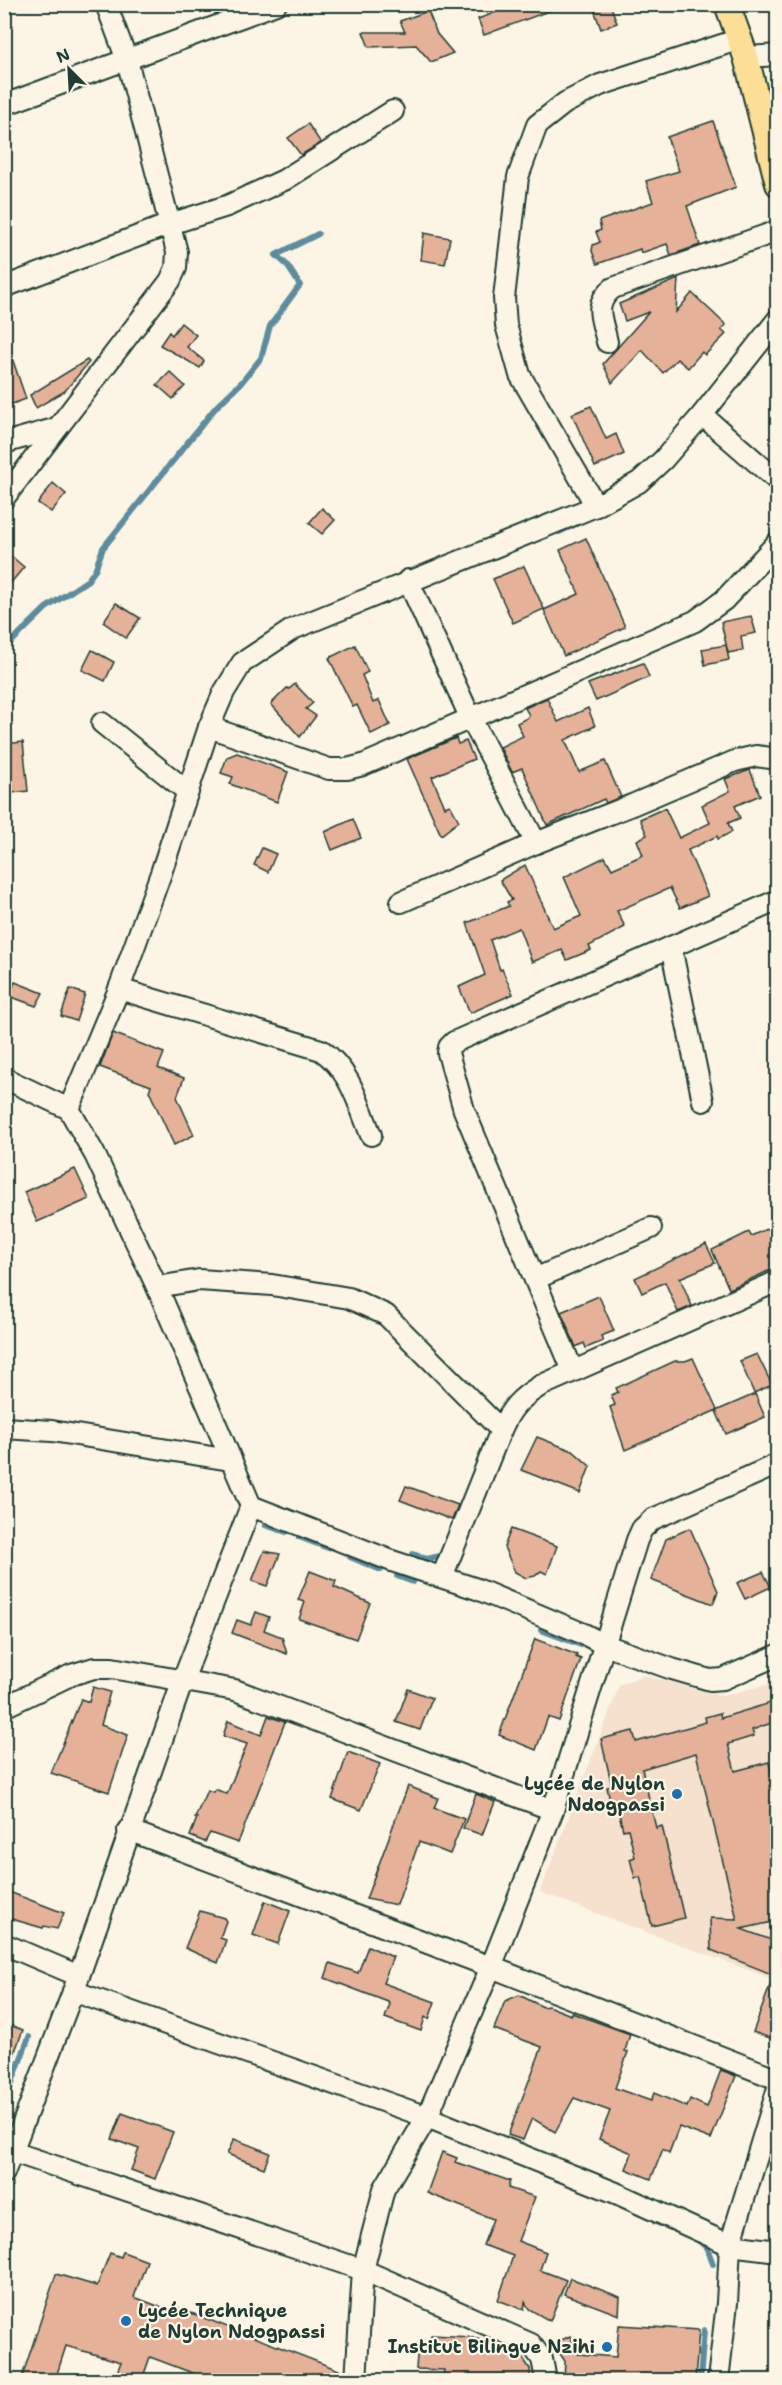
<svg xmlns="http://www.w3.org/2000/svg" width="782" height="2385" viewBox="0 0 782 2385" font-family="'Shantell Sans',sans-serif">
<rect width="100%" height="100%" fill="#fcf5e5"/>
<filter id="ink" filterUnits="userSpaceOnUse"><feTurbulence type="fractalNoise" baseFrequency=".0167" numOctaves="2"/><feDisplacementMap in="SourceGraphic" scale="12" xChannelSelector="R" yChannelSelector="G"/><feConvolveMatrix kernelMatrix="1 2 1 2 8 2 1 2 1" color-interpolation-filters="sRGB"/></filter>
<g filter="url(#ink)">
<polygon fill="#f5e1ce" points="644,1675 722,1696 777,1682 777,1981 540,1892 620,1684"/>
<g fill="none" stroke-linecap="round" stroke-linejoin="round">
<g stroke="#5d8c9f" stroke-width="6">
<polyline points="559,532 580,522"/>
<polyline points="4,649 46,608 88,580 95,570 103,548 216,407 241,383 261,358 270,326 300,285 287,265 276,255 318,234"/>
<polyline points="265,1525 286,1532"/>
<polyline points="299,1537 328,1548"/>
<polyline points="413,1554 427,1559 444,1555"/>
<polyline points="350,1557 381,1570"/>
<polyline points="397,1576 413,1582"/>
<polyline points="541,1630 581,1645"/>
<polyline points="7,2096 29,2037"/>
<polyline points="655,2222 669,2227"/>
<polyline points="698,2240 707,2248 713,2264"/>
<polyline points="700,2380 704,2330"/>
</g>
</g>
<g fill="#e5b199" stroke="#1f3d34" stroke-width="1.5">
<polygon points="518,4 562,4 562,6 484,35 478,19"/>
<polygon points="592,4 610,4 617,23 601,29"/>
<polygon points="428,11 437,34 453,53 431,62 416,45 369,47 363,32 405,32 400,21"/>
<polygon points="713,121 736,187 687,206 700,245 671,255 667,244 641,253 640,249 597,264 592,251 593,245 600,242 596,232 601,230 599,221 653,202 646,181 679,171 667,137"/>
<polygon points="308,124 321,143 301,155 288,138"/>
<polygon points="424,233 450,238 445,264 421,260"/>
<polygon points="678,279 676,312 692,293 726,325 721,330 726,334 705,355 702,352 688,368 677,359 663,373 642,350 612,383 603,364 649,312 625,321 619,304"/>
<polygon points="181,323 196,335 187,347 204,361 200,368 160,345 169,332 172,335"/>
<polygon points="4,343 7,343 26,399 4,407"/>
<polygon points="87,360 89,362 65,391 36,408 30,395"/>
<polygon points="170,372 185,386 173,399 157,385"/>
<polygon points="591,406 606,439 616,434 624,454 595,467 572,414"/>
<polygon points="53,483 66,494 51,512 38,503"/>
<polygon points="322,508 335,520 322,534 309,523"/>
<polygon points="586,538 625,627 564,656 544,610 579,594 560,550"/>
<polygon points="4,550 24,567 4,591"/>
<polygon points="524,566 544,609 513,623 493,579"/>
<polygon points="116,603 140,618 126,638 103,622"/>
<polygon points="751,616 756,633 741,636 743,650 728,653 721,622"/>
<polygon points="355,645 368,672 362,675 373,703 379,700 390,725 371,734 357,705 353,707 329,658"/>
<polygon points="726,645 729,660 705,665 702,649"/>
<polygon points="92,650 114,662 105,681 82,670"/>
<polygon points="643,663 649,677 596,701 588,684"/>
<polygon points="295,684 313,703 306,709 316,716 300,737 271,704 287,688 289,689"/>
<polygon points="547,698 558,722 588,708 595,726 565,740 579,772 605,761 621,797 606,803 604,799 547,825 522,768 512,772 500,747 523,736 517,723 527,718 529,715 525,708"/>
<polygon points="456,738 458,744 466,741 474,759 432,777 445,807 450,805 459,821 441,835 407,759"/>
<polygon points="23,742 28,791 4,794 4,744"/>
<polygon points="237,753 288,772 277,802 230,784 233,777 221,773 227,757"/>
<polygon points="750,770 760,795 735,806 740,818 728,823 732,832 718,839 717,836 688,850 708,896 680,908 670,888 617,911 625,927 589,946 591,950 567,960 562,950 532,962 519,928 490,940 500,970 502,969 513,994 470,1013 459,987 485,975 467,923 509,906 507,902 512,900 500,880 525,865 553,928 581,916 564,877 605,857 612,869 643,855 637,840 647,835 640,819 665,808 679,838 710,823 702,805 730,791 725,779"/>
<polygon points="353,819 361,838 332,850 325,832"/>
<polygon points="262,848 276,854 268,872 254,865"/>
<polygon points="15,982 43,993 36,1006 9,996"/>
<polygon points="70,989 85,994 76,1021 61,1016"/>
<polygon points="113,1033 164,1053 158,1068 184,1078 177,1097 194,1135 174,1145 149,1091 151,1086 100,1067"/>
<polygon points="75,1169 89,1199 37,1222 24,1192"/>
<polygon points="773,1226 777,1236 777,1267 729,1289 712,1250 749,1232 751,1236"/>
<polygon points="706,1244 715,1263 680,1278 692,1306 678,1312 665,1282 642,1293 635,1278"/>
<polygon points="599,1296 614,1331 601,1336 603,1341 586,1348 584,1343 576,1347 561,1312"/>
<polygon points="757,1354 772,1385 754,1393 740,1361"/>
<polygon points="693,1358 717,1410 625,1450 610,1407 615,1405 611,1395 618,1392 616,1388 675,1361 685,1361"/>
<polygon points="755,1394 765,1417 726,1434 716,1411"/>
<polygon points="537,1437 573,1451 590,1466 580,1493 521,1470"/>
<polygon points="406,1486 458,1505 452,1520 400,1500"/>
<polygon points="690,1528 718,1591 713,1604 651,1580 666,1539"/>
<polygon points="511,1529 557,1546 547,1574 541,1571 535,1576 526,1578 515,1572 504,1547"/>
<polygon points="264,1551 280,1554 267,1586 252,1581"/>
<polygon points="310,1571 336,1581 334,1587 370,1603 356,1639 299,1619 305,1602 298,1600"/>
<polygon points="763,1572 771,1587 745,1599 737,1583"/>
<polygon points="256,1612 269,1617 264,1630 282,1637 287,1654 232,1633 237,1620 251,1625"/>
<polygon points="535,1639 577,1655 576,1657 581,1659 559,1721 548,1717 536,1750 499,1735"/>
<polygon points="93,1687 110,1692 101,1725 128,1735 109,1792 51,1773 81,1699 89,1702"/>
<polygon points="408,1689 432,1698 420,1730 396,1722"/>
<polygon points="777,1701 777,1721 752,1730 754,1736 728,1744 735,1771 769,1762 777,1799 777,1921 741,1929 777,1942 777,2027 773,2039 753,2032 774,1975 711,1950 710,1918 737,1919 696,1753 642,1769 656,1828 662,1826 684,1918 652,1926 640,1877 635,1878 630,1859 635,1857 628,1829 623,1830 617,1805 611,1806 607,1787 612,1786 601,1739 633,1731 636,1742 706,1722 705,1717 720,1713 721,1718"/>
<polygon points="268,1716 285,1722 238,1843 210,1833 205,1842 190,1836 197,1818 195,1818 207,1790 213,1792 215,1789 227,1794 247,1744 223,1736 228,1721 261,1735"/>
<polygon points="348,1752 380,1764 361,1810 332,1799"/>
<polygon points="408,1786 438,1798 434,1808 464,1819 450,1854 419,1842 397,1905 366,1899"/>
<polygon points="476,1794 495,1802 482,1835 463,1828"/>
<polygon points="4,1890 64,1913 57,1929 44,1926 43,1928 8,1918 10,1912 4,1910"/>
<polygon points="265,1901 290,1911 278,1944 253,1935"/>
<polygon points="200,1911 224,1918 226,1921 220,1938 226,1940 218,1963 185,1948"/>
<polygon points="368,1946 393,1957 383,1983 435,2002 429,2019 425,2017 421,2031 385,2018 390,2004 388,2002 325,1978 330,1963 358,1973"/>
<polygon points="519,1995 543,2007 548,2006 571,2015 572,2013 630,2034 625,2051 628,2052 615,2088 651,2101 654,2093 687,2107 690,2099 707,2107 721,2070 736,2076 711,2139 679,2127 669,2153 663,2149 651,2179 626,2169 632,2153 599,2139 610,2111 574,2098 555,2132 532,2118 523,2140 508,2135 542,2047 494,2029 505,2001"/>
<polygon points="4,2023 23,2030 6,2075 4,2075"/>
<polygon points="122,2113 173,2132 155,2179 131,2170 139,2149 112,2139"/>
<polygon points="234,2139 270,2153 264,2168 227,2154"/>
<polygon points="442,2152 457,2158 455,2162 510,2181 508,2188 535,2197 518,2241 546,2252 540,2270 566,2280 550,2321 529,2309 525,2302 524,2310 498,2300 513,2256 483,2245 493,2219 427,2193"/>
<polygon points="123,2252 147,2261 134,2297 171,2311 173,2306 344,2372 344,2380 211,2380 150,2357 142,2380 114,2380 121,2362 66,2346 55,2380 21,2380 56,2274 97,2286 110,2253 121,2257"/>
<polygon points="570,2278 620,2297 619,2315 564,2294"/>
<polygon points="619,2325 699,2330 695,2380 564,2380 565,2361 553,2344 570,2336 578,2354 616,2357"/>
<polygon points="431,2335 472,2337 512,2352 519,2352 530,2369 530,2380 443,2380 444,2370 416,2369 418,2343 430,2344"/>
</g>
<g fill="none" stroke-linecap="round" stroke-linejoin="round">
<defs>
<g id="minor">
<polyline points="746,57 778,55"/>
<polyline points="4,105 276,4"/>
<polyline points="4,287 170,224 227,206 284,180 393,111"/>
<path d="M 607,342 C 602,318 592,305 613,288 L 778,231"/>
<polyline points="702,415 778,481"/>
<polyline points="4,443 57,428"/>
<polyline points="4,498 170,281 176,268 177,252 127,60 106,4"/>
<polyline points="596,506 520,375 506,325 504,298 518,177 537,125 565,103 600,85 740,39"/>
<polyline points="408,580 470,717 536,843"/>
<polyline points="102,723 188,792"/>
<polyline points="209,727 329,769 347,769 363,765 695,621 724,600 778,542"/>
<polyline points="401,902 536,843 632,805 735,761 756,756 778,759"/>
<polyline points="671,947 703,1101"/>
<path d="M 119,989 L 321,1050 C 350,1070 358,1103 371,1135"/>
<polyline points="4,1078 69,1109 95,1155 157,1287 251,1506 392,1561 477,1589 584,1634 605,1645 672,1669 710,1680 723,1679 778,1655"/>
<polyline points="69,1109 119,989 161,873 209,727 224,692 242,663 293,629 596,506 639,482 663,460 702,415 778,319"/>
<polyline points="535,1279 651,1228"/>
<polyline points="157,1287 199,1280 272,1285 349,1298 386,1315 501,1430"/>
<polyline points="573,1371 464,1110 448,1053 449,1047 454,1042 778,900"/>
<polyline points="4,1428 52,1431 230,1460"/>
<path d="M 442,1577 L 501,1430 C 511,1408 519,1399 540,1386 L 778,1281"/>
<polyline points="4,1707 71,1675 94,1668 112,1668 235,1690 553,1810"/>
<polyline points="128,1830 491,1967 778,2079"/>
<polyline points="4,1944 79,1976"/>
<polyline points="73,1991 427,2117 616,2193 730,2245 778,2251"/>
<polyline points="13,2152 363,2270 531,2344 542,2359 546,2380"/>
<polyline points="4,2173 79,1976 183,1680 251,1506"/>
<polyline points="356,2380 363,2270 384,2189 427,2117 491,1967 553,1810 637,1540 642,1529 653,1519 778,1464"/>
<polyline points="718,2380 727,2303 730,2245 778,2088"/>
</g>
<polyline id="major" points="727,4 746,57 778,184"/>
</defs>
<use href="#minor" stroke="#1f3d34" stroke-width="24"/>
<use href="#major" stroke="#1f3d34" stroke-width="28"/>
<use href="#minor" stroke="#fcf5e5" stroke-width="20"/>
<use href="#major" stroke="#fcde96" stroke-width="24"/>
</g>
</g>
<g fill="#1f6fb2" stroke="#fcf5e5" stroke-width="2">
<circle cx="677" cy="1794" r="6"/>
<circle cx="126" cy="2321" r="6"/>
<circle cx="607" cy="2347" r="6"/>
</g>
<g text-anchor="middle" stroke-width="4.5" stroke-linejoin="round" paint-order="stroke">
<g font-size="18" font-weight="bold" fill="#1f3d34" stroke="#fcf5e5" text-anchor="end">
<text x="665" y="1790">Lycée de Nylon<tspan x="665" dy="21">Ndogpassi</tspan></text>
<text x="138" y="2317" text-anchor="start">Lycée Technique<tspan x="138" dy="21">de Nylon Ndogpassi</tspan></text>
<text x="595" y="2353">Institut Bilingue Nzihi</text>
</g>
</g>
<rect width="782" height="2385" fill="none" stroke="#fcf5e5" stroke-width="24"/>
<rect x="12" y="12" width="758" height="2361" fill="none" stroke="#1f3d34" stroke-width="2" filter="url(#ink)"/>
<g transform="translate(69 69) rotate(336)" stroke="#fcf5e5" stroke-width="4.5" paint-order="stroke">
<path d="M0-4.5L10 22L0 15L-10 22Z" fill="#1f3d34"/>
<text y="-9" font-size="16" font-weight="bold" text-anchor="middle" fill="#1f3d34">N</text>
</g>
</svg>
